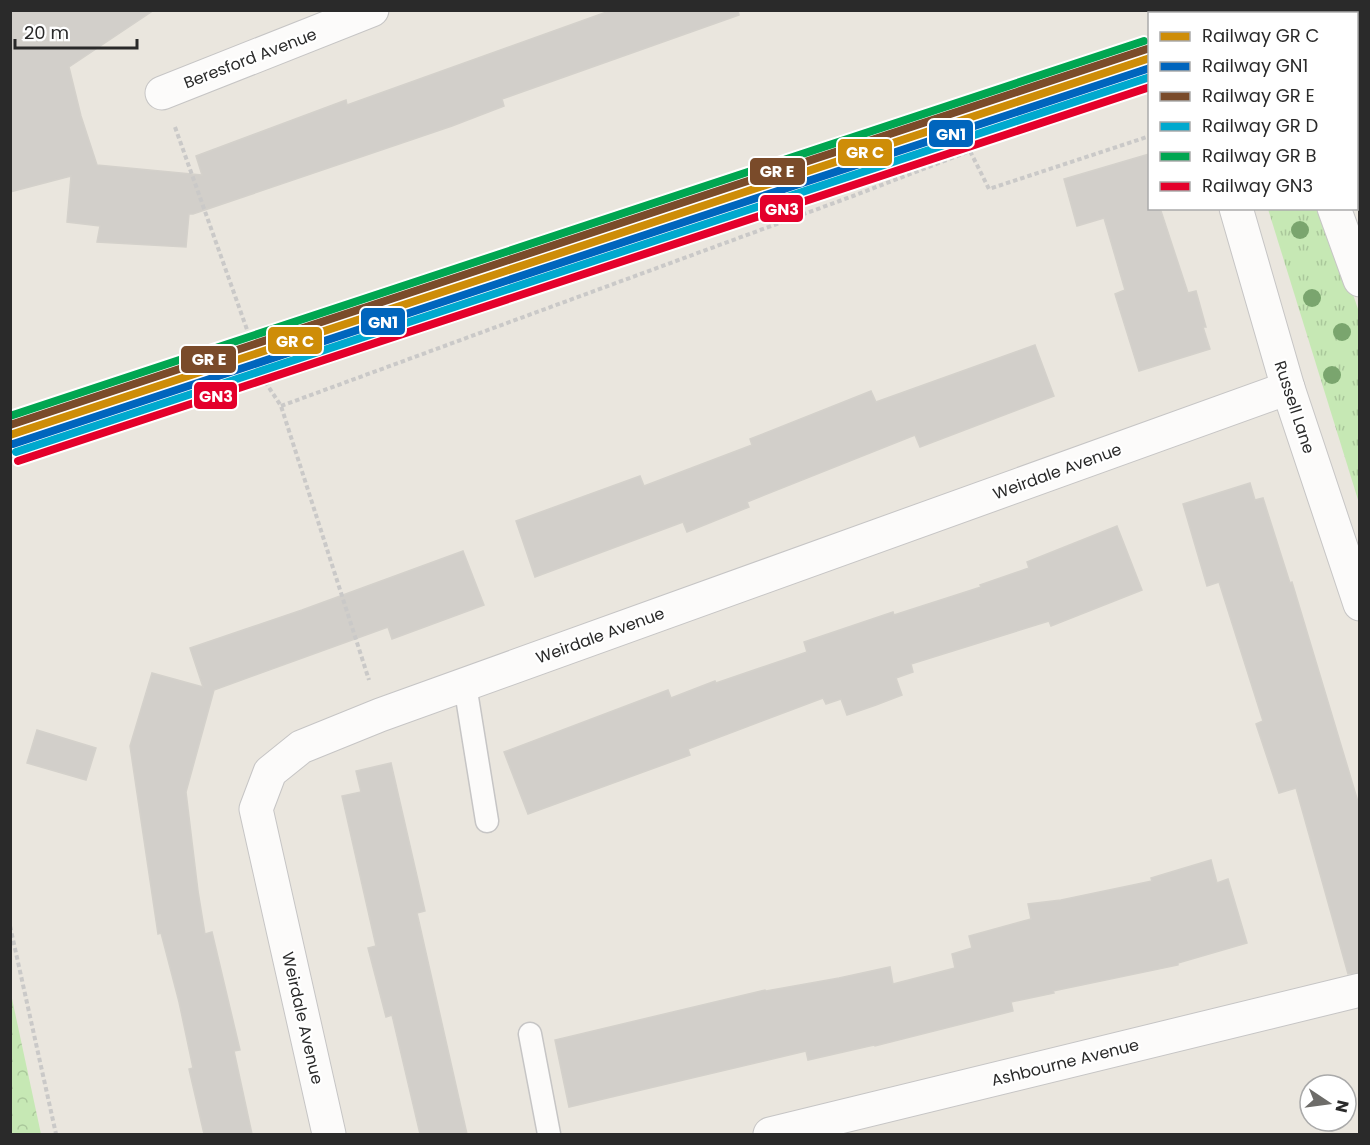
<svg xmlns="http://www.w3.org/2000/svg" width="1370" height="1145" viewBox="0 0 1370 1145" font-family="Poppins,sans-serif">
<defs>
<pattern id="grass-tufts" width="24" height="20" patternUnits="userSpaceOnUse" patternTransform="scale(1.5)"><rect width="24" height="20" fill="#c6e8b4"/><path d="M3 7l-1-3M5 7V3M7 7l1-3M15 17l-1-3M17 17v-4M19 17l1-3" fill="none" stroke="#aac79b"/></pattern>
<pattern id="park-crowns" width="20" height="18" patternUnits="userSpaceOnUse" patternTransform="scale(1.5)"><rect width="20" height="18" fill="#c6e8b4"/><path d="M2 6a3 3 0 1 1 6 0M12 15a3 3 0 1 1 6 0" fill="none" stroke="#aac79b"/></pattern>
<pattern id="plaza-grid" width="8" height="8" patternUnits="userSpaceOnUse" patternTransform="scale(1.5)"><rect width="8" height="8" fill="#d8d4cd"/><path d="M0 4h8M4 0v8" fill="none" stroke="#bab6b0"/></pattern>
</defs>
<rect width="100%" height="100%" fill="#eae6de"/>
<polygon fill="url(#grass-tufts)" points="1268,209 1324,209 1359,312 1359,503"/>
<polygon fill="url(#park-crowns)" points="11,994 41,1134 11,1134"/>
<polygon fill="url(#plaza-grid)" points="1293,11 1341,11 1342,13 1294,13"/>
<g fill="#d2cfca" stroke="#d4d1cb" stroke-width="1.5">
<polygon points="10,10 154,10 69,67 81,116 97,165 202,175 196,156 346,100 347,105 612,10 738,10 739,15 502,99 504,106 452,126 193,214 189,214 186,247 97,242 100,226 67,222 71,176 10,192"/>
<polygon points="1149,154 1149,208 1160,208 1188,293 1196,291 1206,327 1203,327 1210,349 1139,371 1115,294 1125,290 1104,218 1077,226 1064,179"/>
<polygon points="1035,345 1054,396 920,447 915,435 747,502 749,507 687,532 683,522 535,577 516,521 640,476 644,486 752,445 750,439 871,391 876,402"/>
<polygon points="1250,483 1255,500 1263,498 1290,583 1292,582 1359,805 1359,972 1348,974 1296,788 1279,793 1256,724 1263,721 1219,582 1207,586 1183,504"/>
<polygon points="1117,526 1142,590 1051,626 1049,621 911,664 913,672 896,678 902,695 876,705 847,715 841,699 826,704 823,698 688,749 690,755 528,814 504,752 668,690 671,698 715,681 716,683 807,652 804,642 893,612 894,615 981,587 980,585 1029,568 1027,562"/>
<polygon points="463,551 484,605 392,639 388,627 214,690 186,792 198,891 205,934 212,932 240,1050 234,1051 252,1134 204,1134 189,1069 193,1068 179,1002 161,933 158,934 130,746 152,673 203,687 190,648 302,610"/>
<polygon points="37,730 96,748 86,780 27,763"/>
<polygon points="391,763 425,911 417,913 467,1134 420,1134 392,1015 386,1017 368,948 376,946 342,796 361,792 356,771"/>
<polygon points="1211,860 1217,883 1228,879 1247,943 1178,963 1178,965 1053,991 1054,993 1011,1002 1013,1011 875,1046 874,1045 808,1060 806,1051 569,1107 555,1040 765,990 766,991 839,978 890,967 893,984 955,968 952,954 972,948 969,936 1031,919 1028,904 1061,900 1152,881 1151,878"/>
</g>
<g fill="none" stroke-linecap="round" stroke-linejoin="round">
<defs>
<g id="lane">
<polyline points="1356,84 1360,83"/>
<polyline points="465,685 487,821"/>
<polyline points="530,1034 549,1134"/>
</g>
<g id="street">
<polyline points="162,93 372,10"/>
<polyline points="329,1134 256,809 270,772 301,747 380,715 1288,388"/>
<polyline points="770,1134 1360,990"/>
</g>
<g id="secondary">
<polyline points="1186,10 1187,14"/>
<polyline points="1265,10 1266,14"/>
<polyline points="1236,208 1288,388 1360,604"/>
<polyline points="1334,208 1360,280"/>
</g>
</defs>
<use href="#lane" stroke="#c6c5c5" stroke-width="25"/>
<use href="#street" stroke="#c6c5c5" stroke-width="35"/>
<use href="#secondary" stroke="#c6c5c5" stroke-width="35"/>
<g stroke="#cac9c8" stroke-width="4" stroke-dasharray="4.5 3" stroke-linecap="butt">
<polyline points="175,127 266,383 281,406 369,680"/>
<polyline points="281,406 853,196 970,151 989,189 1150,136"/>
<polyline points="10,926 56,1134"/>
</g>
<use href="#lane" stroke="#fcfbfa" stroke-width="22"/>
<use href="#street" stroke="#fcfbfa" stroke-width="33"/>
<use href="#secondary" stroke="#fcfbfa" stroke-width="33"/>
<defs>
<polyline id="rail-1" points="10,435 1150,58"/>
<polyline id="rail-2" points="13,444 1150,68"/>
<polyline id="rail-3" points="10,425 1147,49"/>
<polyline id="rail-4" points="16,452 1150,77"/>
<polyline id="rail-5" points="10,416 1144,41"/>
<polyline id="rail-6" points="18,461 1150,87"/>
</defs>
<use href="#rail-1" stroke="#fff" stroke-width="12"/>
<use href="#rail-2" stroke="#fff" stroke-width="12"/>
<use href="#rail-3" stroke="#fff" stroke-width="12"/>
<use href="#rail-4" stroke="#fff" stroke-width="12"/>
<use href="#rail-5" stroke="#fff" stroke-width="12"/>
<use href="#rail-6" stroke="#fff" stroke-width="12"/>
<use href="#rail-1" stroke="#ce8d08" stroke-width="8"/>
<use href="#rail-2" stroke="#0065bd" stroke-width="8"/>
<use href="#rail-3" stroke="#7a4b2a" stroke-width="8"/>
<use href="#rail-4" stroke="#00a9ce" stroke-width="8"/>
<use href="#rail-5" stroke="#00a651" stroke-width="8"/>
<use href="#rail-6" stroke="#e4002b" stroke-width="8"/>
</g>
<g fill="#7aa56e">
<circle cx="1300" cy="230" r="9"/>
<circle cx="1312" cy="298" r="9"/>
<circle cx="1342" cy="332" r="9"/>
<circle cx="1332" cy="375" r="9"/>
</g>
<g text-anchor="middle" stroke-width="4.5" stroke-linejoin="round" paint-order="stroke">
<g font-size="16" fill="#2a2a2a" stroke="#fff">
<text transform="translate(250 58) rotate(-21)" y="6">Beresford Avenue</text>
<text transform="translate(1295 407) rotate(72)" y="6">Russell Lane</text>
<text transform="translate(1057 471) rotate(-20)" y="6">Weirdale Avenue</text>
<text transform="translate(600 635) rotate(-20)" y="6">Weirdale Avenue</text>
<text transform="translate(303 1018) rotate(77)" y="6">Weirdale Avenue</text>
<text transform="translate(1065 1062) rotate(-14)" y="6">Ashbourne Avenue</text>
</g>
</g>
<g stroke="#fff" stroke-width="2">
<rect x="928" y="119" width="46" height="29" rx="6" fill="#0065bd"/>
<rect x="837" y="138" width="56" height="29" rx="6" fill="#ce8d08"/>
<rect x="749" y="157" width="57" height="29" rx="6" fill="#7a4b2a"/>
<rect x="759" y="194" width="45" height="29" rx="6" fill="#e4002b"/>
<rect x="360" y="307" width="46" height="29" rx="6" fill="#0065bd"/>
<rect x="267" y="326" width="56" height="29" rx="6" fill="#ce8d08"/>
<rect x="180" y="345" width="57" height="29" rx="6" fill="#7a4b2a"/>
<rect x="193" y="381" width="45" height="29" rx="6" fill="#e4002b"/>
</g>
<g font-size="16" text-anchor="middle" font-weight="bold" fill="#fff">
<text x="951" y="140">GN1</text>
<text x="865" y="158">GR C</text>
<text x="777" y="177">GR E</text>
<text x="782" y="215">GN3</text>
<text x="383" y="328">GN1</text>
<text x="295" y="347">GR C</text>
<text x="209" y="365">GR E</text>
<text x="216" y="402">GN3</text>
</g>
<rect width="1370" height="1145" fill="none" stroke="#2a2a2a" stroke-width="24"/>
<rect x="1148" y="12" width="210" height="198" fill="#ffffff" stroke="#aaaaaa" stroke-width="1.5"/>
<rect x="1160" y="32" width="30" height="9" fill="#ce8d08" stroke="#aaaaaa" stroke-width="1.5"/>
<text x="1202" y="42" font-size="18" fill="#2a2a2a">Railway GR C</text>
<rect x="1160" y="62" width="30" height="9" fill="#0065bd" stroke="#aaaaaa" stroke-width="1.5"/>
<text x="1202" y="72" font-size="18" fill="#2a2a2a">Railway GN1</text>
<rect x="1160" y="92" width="30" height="9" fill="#7a4b2a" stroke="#aaaaaa" stroke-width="1.5"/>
<text x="1202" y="102" font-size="18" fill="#2a2a2a">Railway GR E</text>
<rect x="1160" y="122" width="30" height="9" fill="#00a9ce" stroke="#aaaaaa" stroke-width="1.5"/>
<text x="1202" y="132" font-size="18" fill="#2a2a2a">Railway GR D</text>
<rect x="1160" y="152" width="30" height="9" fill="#00a651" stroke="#aaaaaa" stroke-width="1.5"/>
<text x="1202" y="162" font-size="18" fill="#2a2a2a">Railway GR B</text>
<rect x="1160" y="182" width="30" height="9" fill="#e4002b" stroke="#aaaaaa" stroke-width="1.5"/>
<text x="1202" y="192" font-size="18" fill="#2a2a2a">Railway GN3</text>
<g transform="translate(1328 1103) rotate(103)"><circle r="28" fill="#ffffff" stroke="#aaaaaa" stroke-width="1.5"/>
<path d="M0-4.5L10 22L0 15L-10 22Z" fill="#6d6c69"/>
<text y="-9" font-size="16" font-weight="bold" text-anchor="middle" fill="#2a2a2a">N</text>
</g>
<path d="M15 39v9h122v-9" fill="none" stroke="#2a2a2a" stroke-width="3"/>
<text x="24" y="39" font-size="18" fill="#2a2a2a" stroke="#ffffff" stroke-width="4.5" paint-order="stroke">20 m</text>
</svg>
